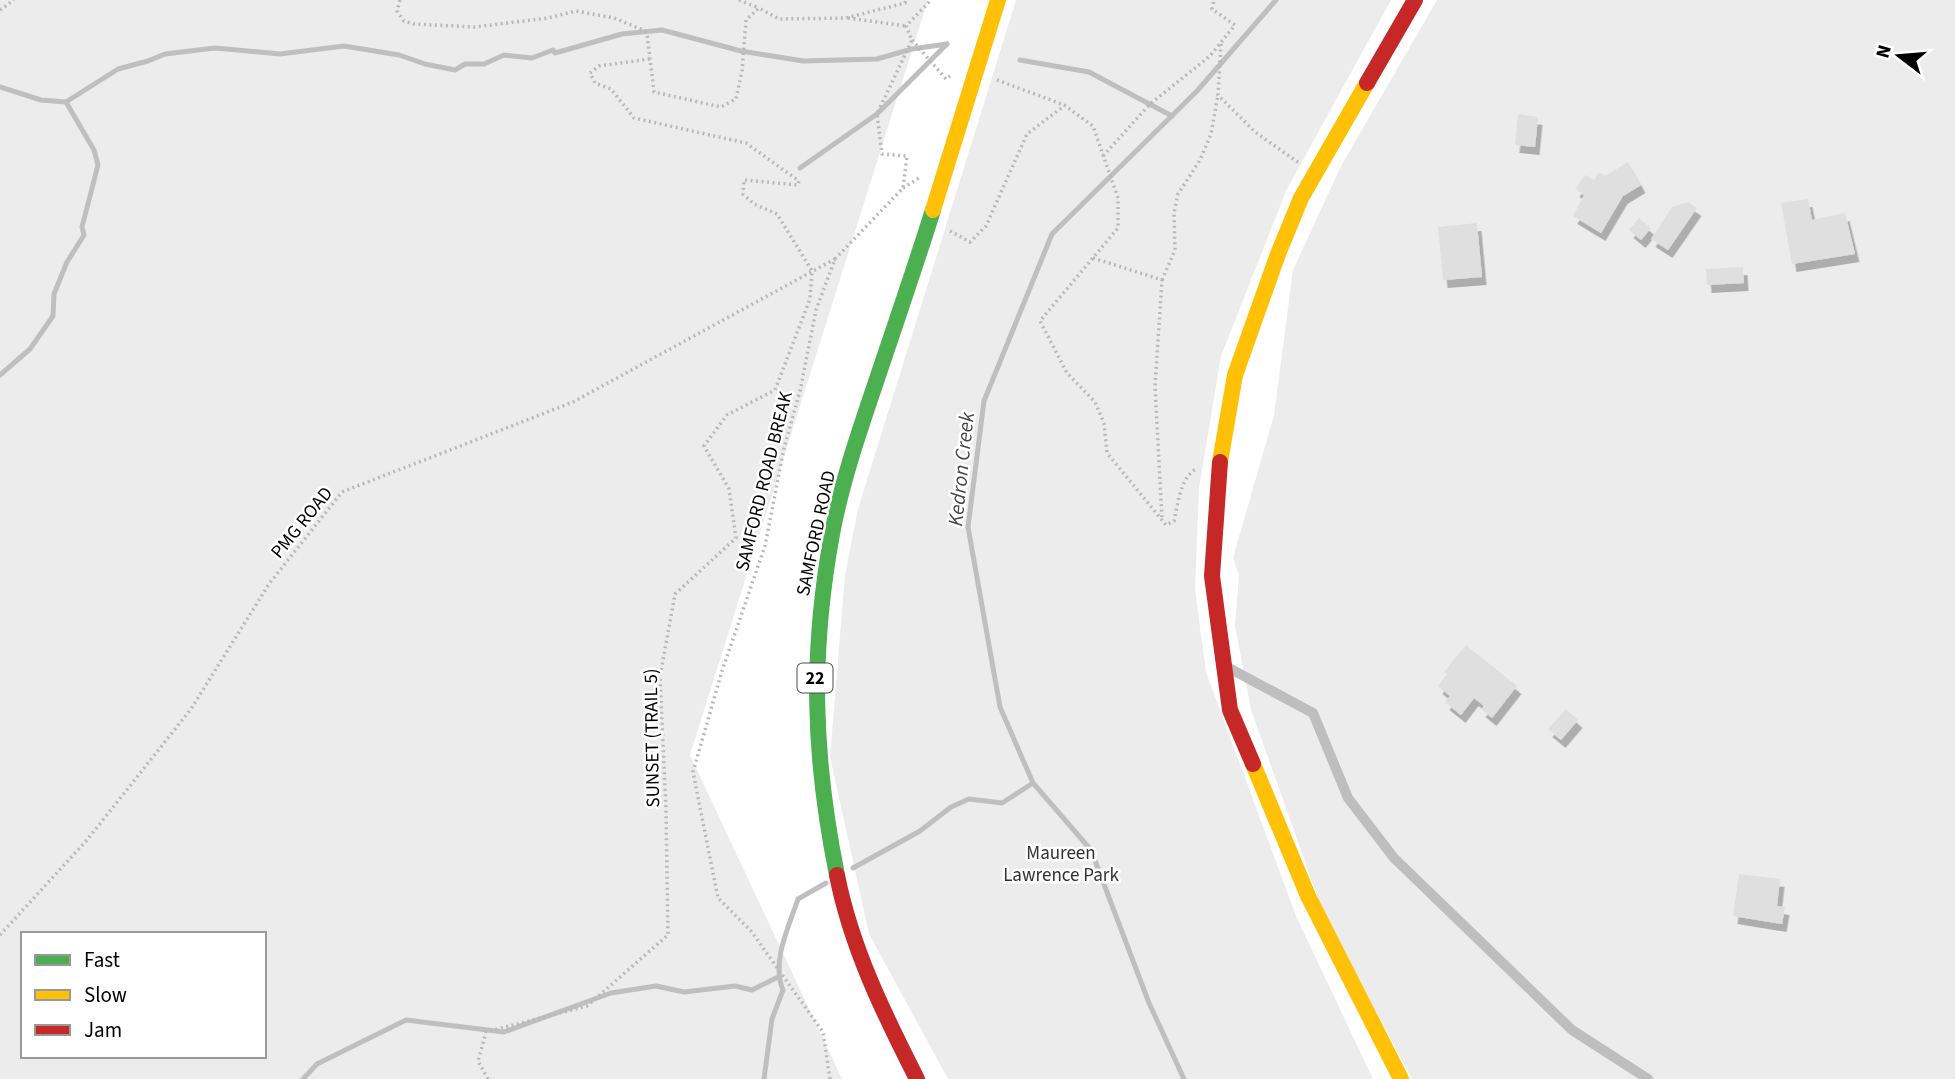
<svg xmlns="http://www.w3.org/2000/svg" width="1955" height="1079" viewBox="0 0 1955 1079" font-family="'Source Sans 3',sans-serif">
<defs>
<filter id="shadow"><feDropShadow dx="4.5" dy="8" stdDeviation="0" flood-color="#0004"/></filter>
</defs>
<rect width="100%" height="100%" fill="#fff"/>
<g fill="#ececec" fill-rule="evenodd">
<path d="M 0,0 L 928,0 L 690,755 L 842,1079 L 0,1079 ZM 23,934 L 264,934 L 264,1056 L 23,1056 Z"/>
<polygon points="1016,0 1391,0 1287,189 1221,356 1199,488 1195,589 1206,672 1296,916 1373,1079 948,1079 869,934 830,757 845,575 858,509"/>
<polygon points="1437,0 1955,0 1955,1079 1412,1079 1324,915 1251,710 1235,626 1239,575 1233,558 1274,415 1293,270 1341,166"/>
</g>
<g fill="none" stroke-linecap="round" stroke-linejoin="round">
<g stroke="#bfbfbf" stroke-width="5">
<polyline points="1020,60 1089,72 1172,116"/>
<polyline points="0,87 41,100 66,102 118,69 148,61 165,54 215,48 280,54 344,46 399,55 425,64 455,70 465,64 484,64 504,55 532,58 553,50 555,53 622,34 662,30 741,51 803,61 877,59 912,49 947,44"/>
<polyline points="800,168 877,114 947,44"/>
<polyline points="0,375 30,349 53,316 54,294 67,262 84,235 82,227 98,165 94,150 66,102"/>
<polyline points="853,868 920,831 951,807 969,799 1002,803 1033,783"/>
<polyline points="303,1079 317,1064 406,1020 504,1032 611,993 656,986 684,992 735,986 752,990 778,977"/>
<path d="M 764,1079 L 772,1019 L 783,990 C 771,962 789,926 798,899 L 826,883"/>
<polyline points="1184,1079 1149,1003 1091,850 1033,783 1000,707 968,527 984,401 1052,234 1197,91 1276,0"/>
</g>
</g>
<g fill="#dfdfdf" filter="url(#shadow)">
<polygon points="1518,114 1538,117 1535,147 1515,145"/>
<polygon points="1628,162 1641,185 1623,196 1601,233 1573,216 1584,195 1575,189 1585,175 1594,180 1599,172 1605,176"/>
<polygon points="1808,199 1812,220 1845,213 1855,254 1792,264 1781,203"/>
<polygon points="1688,202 1697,208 1668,250 1651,239 1672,207"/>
<polygon points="1639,218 1651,228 1641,240 1629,230"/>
<polygon points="1477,223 1482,277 1443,280 1438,227"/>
<polygon points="1743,267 1744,283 1707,285 1706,269"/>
<polygon points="1466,645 1517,686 1492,718 1481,709 1484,706 1474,698 1461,715 1445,702 1450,696 1438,686 1447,674 1444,672"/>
<polygon points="1566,709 1578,720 1561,740 1548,729"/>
<polygon points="1739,874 1780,879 1777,906 1785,907 1782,924 1733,916"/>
</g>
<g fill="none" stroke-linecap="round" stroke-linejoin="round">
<g stroke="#b9b9b9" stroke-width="3.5" stroke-dasharray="2 3.5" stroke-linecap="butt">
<polyline points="400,0 397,11 404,21 413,24 475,27 548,18 576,11 614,18 643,30 647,34 654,92 721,107 736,99 742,71 746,20 759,8 779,19 846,18 905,3 906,0"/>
<polyline points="739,0 759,8"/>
<polyline points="0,10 14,0"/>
<polyline points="848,18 906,26"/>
<polyline points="912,40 946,79 950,76"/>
<polyline points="1221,44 1218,95 1255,132 1299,163"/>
<path d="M 997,80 L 1064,105 L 1093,126 L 1118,198 L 1118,228 L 1040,321 L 1067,373 L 1095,402 L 1104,423 L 1107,453 L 1166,525 L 1174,521 C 1178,504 1180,476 1198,468"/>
<polyline points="1103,156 1150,104 1210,56 1235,25 1212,9 1214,0"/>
<polyline points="903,188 919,178"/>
<polyline points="950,231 970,242 986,226 1027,134 1064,106"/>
<polyline points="1093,258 1162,280 1155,386 1162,519"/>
<polyline points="1162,280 1175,250 1174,213 1178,194 1200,160 1211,134 1218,95"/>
<polyline points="0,935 87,840 191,709 269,584 342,492 573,402 835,259"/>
<polyline points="488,1079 478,1061 486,1032 587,1006 668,935 666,810 660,677 675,594 736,538 729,489 704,446 727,415 775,390 810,299 812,271 777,214 754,204 743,194 744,180 798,185 799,181 746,143 634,118 611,89 595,83 590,73 599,66 650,59"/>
<polyline points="830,1079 823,1032 751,931 718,898 693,772 722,671 765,546 784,448 800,391 816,310 835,259 903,188 907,156 882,154 877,114 912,40 906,26 931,0"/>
</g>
<polyline stroke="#bebebe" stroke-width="10" points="1227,667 1313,713 1348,798 1394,858 1572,1030 1648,1079"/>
<path stroke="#4caf50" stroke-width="16" d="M 837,875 C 813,756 810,654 832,534 C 843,475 864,418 883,361 C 900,311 917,261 933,210"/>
<g stroke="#ffc107" stroke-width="16">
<polyline points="933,210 998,0"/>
<polyline points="1220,462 1235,375 1278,254 1301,198 1367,83"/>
<polyline points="1253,764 1308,896 1401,1079"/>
</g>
<g stroke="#c62828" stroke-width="16">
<polyline points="1367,83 1415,0"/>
<polyline points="1220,462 1212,576 1230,710 1253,764"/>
<path d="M 837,875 C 851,947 884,1014 917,1079"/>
</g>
</g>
<g text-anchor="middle" stroke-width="5" stroke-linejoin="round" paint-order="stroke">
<rect fill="#fff" stroke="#4c4c4c" stroke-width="2" x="797.5" y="663.5" width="35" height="29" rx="5"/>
<g font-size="18" font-weight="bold" fill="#000">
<text x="815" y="684">22</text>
</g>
<g font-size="19" fill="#000" stroke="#fff">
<text transform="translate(763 481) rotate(-76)" y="7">SAMFORD ROAD BREAK</text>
<text transform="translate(301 522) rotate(-51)" y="7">PMG ROAD</text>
<text transform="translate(815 533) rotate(-78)" y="7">SAMFORD ROAD</text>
<text transform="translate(651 738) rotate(-91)" y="7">SUNSET (TRAIL 5)</text>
</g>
<g font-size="19" fill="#333" stroke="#fff">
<text x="1061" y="859">Maureen<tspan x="1061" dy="22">Lawrence Park</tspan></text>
</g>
<g font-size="21" font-style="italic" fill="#444" stroke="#fff">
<text transform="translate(961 469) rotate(-84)" y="7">Kedron Creek</text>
</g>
</g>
<rect x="21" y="932" width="245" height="126" fill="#ffffff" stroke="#999999" stroke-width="2"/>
<rect x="35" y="955" width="35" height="10" fill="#4caf50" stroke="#999999" stroke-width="2"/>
<text x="84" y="967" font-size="21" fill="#000000">Fast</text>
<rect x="35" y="990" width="35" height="10" fill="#ffc107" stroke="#999999" stroke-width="2"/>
<text x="84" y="1002" font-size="21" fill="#000000">Slow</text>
<rect x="35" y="1025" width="35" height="10" fill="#c62828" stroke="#999999" stroke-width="2"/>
<text x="84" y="1037" font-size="21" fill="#000000">Jam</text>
<g transform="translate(1899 56) rotate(286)" stroke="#ffffff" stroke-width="5" paint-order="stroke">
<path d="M0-5L12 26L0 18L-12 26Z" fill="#000000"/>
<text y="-10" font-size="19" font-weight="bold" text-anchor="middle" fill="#000000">N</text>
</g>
</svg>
